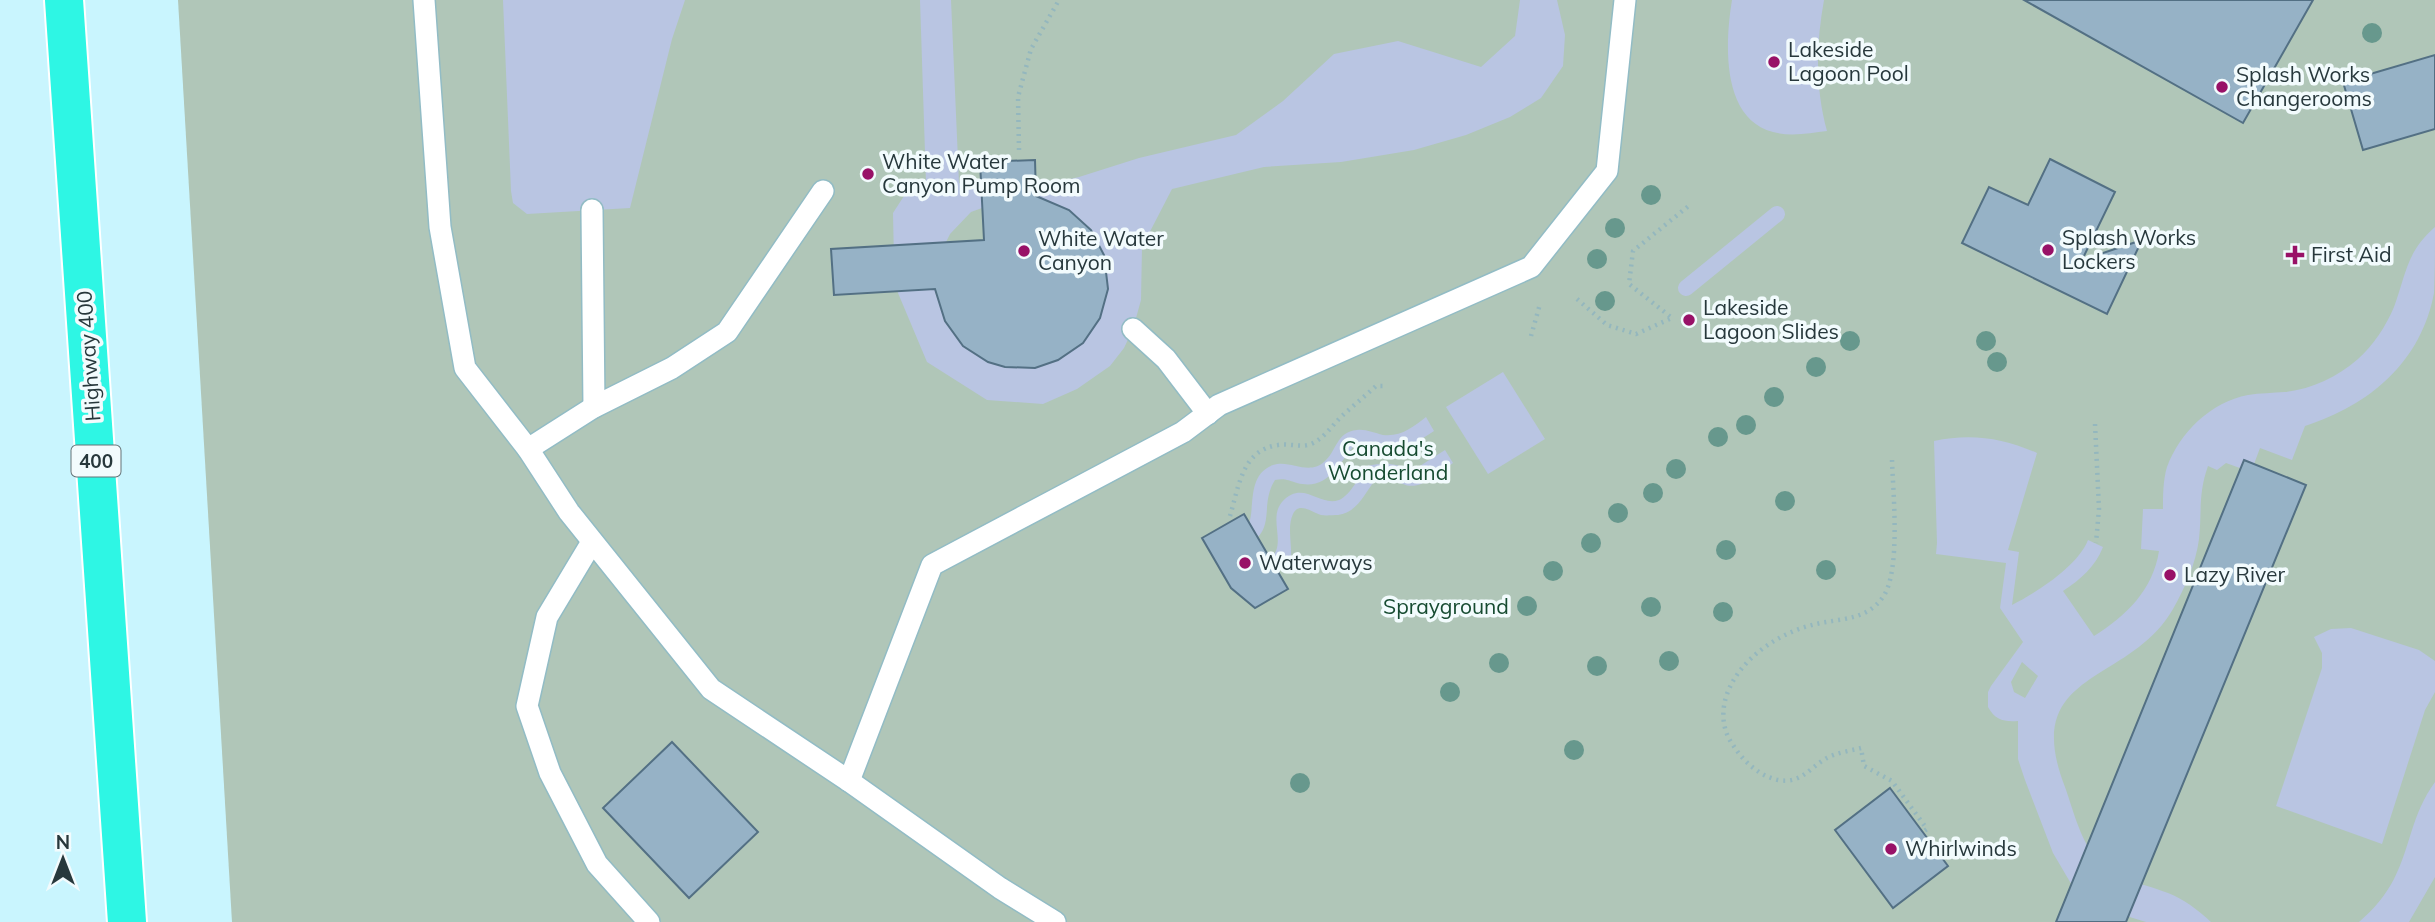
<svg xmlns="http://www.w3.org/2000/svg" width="2435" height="922" viewBox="0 0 2435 922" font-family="Mulish,sans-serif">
<rect width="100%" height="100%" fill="#c9f5fe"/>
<polygon fill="#b0c6b8" points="178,0 2435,0 2435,922 232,922"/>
<g fill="#b9c5e2" fill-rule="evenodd">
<polygon points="503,0 685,0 672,39 630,208 527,214 513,203 511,191"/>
<path d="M 920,0 L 951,0 L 959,183 L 1002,189 L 1036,187 L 1079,177 L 1139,158 L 1236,135 L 1283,101 L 1334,54 L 1398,41 L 1481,67 L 1515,36 L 1520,0 L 1557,0 L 1565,35 L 1563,66 L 1541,98 L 1510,117 L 1466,135 L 1414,150 L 1341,162 L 1264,167 L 1172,189 L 1142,247 L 1141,300 L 1133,329 L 1124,348 L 1110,366 L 1077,389 L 1043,404 L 987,400 L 927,362 L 898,293 L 894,261 L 893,213 L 913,182 L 926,183 ZM 1012,197 L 1041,198 L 1069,210 L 1091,229 L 1104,255 L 1108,289 L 1100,318 L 1083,343 L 1058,360 L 1035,368 L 963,346 L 945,321 L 935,292 L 943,248 L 950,234 L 971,212 Z"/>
<path d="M 1732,0 L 1824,0 C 1816,44 1815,87 1827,131 C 1810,133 1791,137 1773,132 C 1721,118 1725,43 1732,0 Z"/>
<path d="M 2435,227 C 2435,248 2435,272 2434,293 C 2421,362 2370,405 2305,426 L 2292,460 L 2260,448 L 2251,472 L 2226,463 L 2217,470 L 2208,466 C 2198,494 2202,512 2199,539 C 2196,563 2185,588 2173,609 C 2129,686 2019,669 2065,787 C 2072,806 2080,839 2094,855 C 2116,882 2137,881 2168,893 C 2184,899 2198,910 2211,922 L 2146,922 L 2097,907 L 2073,887 L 2053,853 L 2025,780 L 2018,759 L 2018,721 C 2004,722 1995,720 1988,707 L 1988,692 L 1991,686 L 2023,642 L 2000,608 L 2006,563 L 1936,554 L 1937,543 L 1934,441 C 1971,433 2003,438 2037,453 L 2008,550 L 2019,552 L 2012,605 C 2036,593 2078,566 2088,540 L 2103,547 C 2095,567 2081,579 2063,591 L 2094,636 C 2126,616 2153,590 2159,551 L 2141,549 L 2143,509 L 2163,509 C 2163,496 2163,480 2167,467 C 2180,432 2211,402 2248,395 C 2260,393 2273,393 2285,392 C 2312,389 2337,377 2358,359 C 2373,346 2386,326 2394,307 C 2406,275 2406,252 2435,227 ZM 2022,662 L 2038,676 L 2025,698 L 2014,692 L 2011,682 Z"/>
<polygon points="1503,372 1545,439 1488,474 1446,407"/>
<path d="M 1426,417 L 1434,431 C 1417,442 1403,452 1382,450 C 1372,449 1364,444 1354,446 C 1338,464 1328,491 1297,483 C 1288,480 1284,478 1275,480 C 1261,502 1273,523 1257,538 L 1248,527 C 1256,507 1246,475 1273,465 C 1290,459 1308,476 1324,462 C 1337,451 1336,432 1357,430 C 1366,429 1374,433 1383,435 C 1401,437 1413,427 1426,417 Z"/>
<path d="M 1445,450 L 1453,463 C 1440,472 1420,492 1403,484 C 1390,479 1391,476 1376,479 C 1364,494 1358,512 1338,515 C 1333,515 1326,516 1321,515 C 1313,513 1299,501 1293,514 C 1287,526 1292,544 1291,557 L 1280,569 L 1266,576 L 1258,563 C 1264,560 1273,558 1276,551 C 1282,536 1270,516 1282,502 C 1303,479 1319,507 1339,500 C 1351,495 1359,476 1367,466 C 1385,462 1396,463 1412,471 Z"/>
<polygon points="2351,628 2419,650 2435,661 2435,692 2425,710 2382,844 2276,806 2322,668 2322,653 2314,637 2331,629"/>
<path d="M 2435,782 L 2435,877 L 2409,922 L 2359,922 C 2374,909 2385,896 2394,879 C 2411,846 2411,815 2435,782 Z"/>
</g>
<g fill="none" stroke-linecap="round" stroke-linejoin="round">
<polyline stroke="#b9c5e2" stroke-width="16" points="1686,288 1777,214"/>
</g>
<g fill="#96b2c6" stroke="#537084" stroke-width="2">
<polygon points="2024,0 2313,0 2243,123"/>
<polygon points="2435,55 2435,129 2363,150 2343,82"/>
<polygon points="2050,159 2115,192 2082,260 2142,240 2107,314 1962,243 1989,187 2028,205"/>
<polygon points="1035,160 1036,196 1069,210 1091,230 1104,255 1108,289 1100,318 1083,343 1058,360 1035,368 1005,367 988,362 963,346 945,321 935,289 834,295 831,249 984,240 980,162"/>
<polygon points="2244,460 2306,485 2126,922 2056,922"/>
<polygon points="1244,514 1288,589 1255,608 1231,588 1202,538"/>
<polygon points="672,742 758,832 689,898 603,808"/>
<polygon points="1890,788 1948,866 1893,908 1835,830"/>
</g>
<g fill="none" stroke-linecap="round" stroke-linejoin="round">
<defs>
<g id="service">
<polyline points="424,0 440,227 465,368 528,449 569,512 711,689 849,781 1000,888 1055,922"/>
<polyline points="592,210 594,407"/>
<polyline points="1133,329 1166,359 1208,414"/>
<polyline points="528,449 594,407 672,368 727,332 823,191"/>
<polyline points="592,542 547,617 527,706 550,773 597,864 649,922"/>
<polyline points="849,781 932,565 1183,432 1219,405 1531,267 1607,171 1625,0"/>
</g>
<polyline id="motorway" points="64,0 127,922"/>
</defs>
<use href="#service" stroke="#92bcc5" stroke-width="24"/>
<use href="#motorway" stroke="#fff" stroke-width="42"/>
<g stroke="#94b7be" stroke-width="4.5" stroke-dasharray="2 5" stroke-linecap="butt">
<polyline points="1019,150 1018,97 1031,49 1059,0"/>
<polyline points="1577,299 1607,325 1636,334 1672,318 1629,284 1633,251 1691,204"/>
<polyline points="1531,336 1540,304"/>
<polyline points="2095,424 2099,509 2096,543"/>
<path d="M 1892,460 C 1893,493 1901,571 1883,597 C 1866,621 1841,618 1816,624 C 1780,632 1740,658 1727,694 C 1721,711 1722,730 1733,745 C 1743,761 1759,776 1778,780 C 1800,784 1809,769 1825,759 C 1835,753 1849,751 1861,748 L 1864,766 L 1892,781 L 1927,829 L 1920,834"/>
<path d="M 1230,516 C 1239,486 1242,450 1278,445 C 1289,443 1301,448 1311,444 C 1325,438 1332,425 1343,415 C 1354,405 1365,396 1376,386 L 1384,386"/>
</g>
<use href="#service" stroke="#fff" stroke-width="21"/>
<use href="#motorway" stroke="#2ef6e4" stroke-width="38"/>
</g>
<g fill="#67988d">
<circle cx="2372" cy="33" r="10"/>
<circle cx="1651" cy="195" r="10"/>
<circle cx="1615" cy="228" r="10"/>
<circle cx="1597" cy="259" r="10"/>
<circle cx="1605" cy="301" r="10"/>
<circle cx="1850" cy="341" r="10"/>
<circle cx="1986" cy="341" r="10"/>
<circle cx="1997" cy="362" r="10"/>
<circle cx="1816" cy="367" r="10"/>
<circle cx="1774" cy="397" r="10"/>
<circle cx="1746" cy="425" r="10"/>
<circle cx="1718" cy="437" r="10"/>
<circle cx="1676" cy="469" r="10"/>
<circle cx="1653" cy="493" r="10"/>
<circle cx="1785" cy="501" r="10"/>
<circle cx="1618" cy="513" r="10"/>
<circle cx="1591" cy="543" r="10"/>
<circle cx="1726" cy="550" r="10"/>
<circle cx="1826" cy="570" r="10"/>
<circle cx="1553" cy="571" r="10"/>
<circle cx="1527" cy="606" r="10"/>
<circle cx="1651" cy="607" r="10"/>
<circle cx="1723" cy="612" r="10"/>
<circle cx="1669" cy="661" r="10"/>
<circle cx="1499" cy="663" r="10"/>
<circle cx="1597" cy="666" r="10"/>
<circle cx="1450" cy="692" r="10"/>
<circle cx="1574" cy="750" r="10"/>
<circle cx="1300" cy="783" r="10"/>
</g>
<g fill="#981167" stroke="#f2fbfd" stroke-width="2.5">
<circle cx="1774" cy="62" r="7"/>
<circle cx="2222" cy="87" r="7"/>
<circle cx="868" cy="174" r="7"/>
<circle cx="2048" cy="250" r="7"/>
<circle cx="1024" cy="251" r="7"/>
<path d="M2291.5 244.5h7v7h7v7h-7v7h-7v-7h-7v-7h7z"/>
<circle cx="1689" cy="320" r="7"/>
<circle cx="1245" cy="563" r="7"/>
<circle cx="2170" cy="575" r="7"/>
<circle cx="1891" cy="849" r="7"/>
</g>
<g text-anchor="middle" stroke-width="7" stroke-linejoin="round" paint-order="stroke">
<rect fill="#f2fbfd" stroke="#647276" stroke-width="2" x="71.5" y="445.5" width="49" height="31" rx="5"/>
<g font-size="19" font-weight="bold" fill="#27383c">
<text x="96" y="468">400</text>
</g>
<g font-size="21" fill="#27383c" stroke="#f2fbfd" text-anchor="start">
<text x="1788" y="57">Lakeside<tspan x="1788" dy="24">Lagoon Pool</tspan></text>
<text x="2236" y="82">Splash Works<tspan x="2236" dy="24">Changerooms</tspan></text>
<text x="882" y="169">White Water<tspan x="882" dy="24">Canyon Pump Room</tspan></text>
<text x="2062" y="245">Splash Works<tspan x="2062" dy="24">Lockers</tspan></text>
<text x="1038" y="246">White Water<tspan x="1038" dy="24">Canyon</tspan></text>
<text x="2311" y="262">First Aid</text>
<text x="1703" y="315">Lakeside<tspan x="1703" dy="24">Lagoon Slides</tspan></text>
<text x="1259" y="570">Waterways</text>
<text x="2184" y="582">Lazy River</text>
<text x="1905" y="856">Whirlwinds</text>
</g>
<g font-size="21" fill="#27383c" stroke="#f2fbfd">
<text transform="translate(89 356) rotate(-94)" y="7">Highway 400</text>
</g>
<g font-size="21" fill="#164b31" stroke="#f2fbfd">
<text x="1388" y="456">Canada's<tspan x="1388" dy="24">Wonderland</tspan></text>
<text x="1446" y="614">Sprayground</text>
</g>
</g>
<g transform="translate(63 859)" stroke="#f2fbfd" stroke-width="5" paint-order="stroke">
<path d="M0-5L12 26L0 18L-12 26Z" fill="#27383c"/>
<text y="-10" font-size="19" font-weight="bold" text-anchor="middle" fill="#27383c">N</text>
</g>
</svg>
